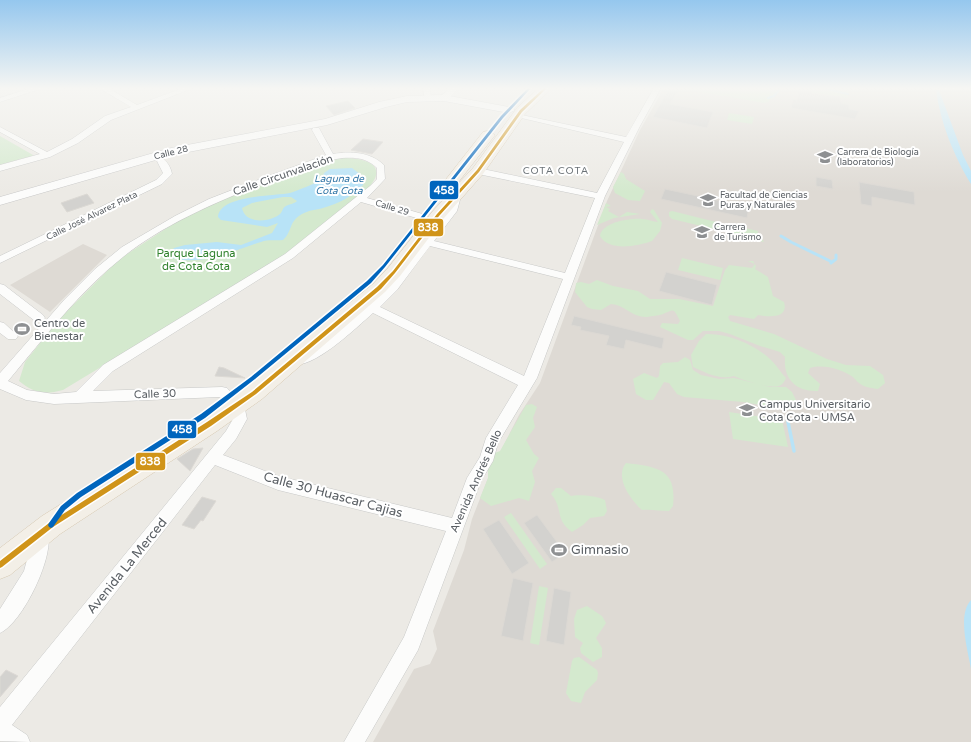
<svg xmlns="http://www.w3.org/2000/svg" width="971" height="742" viewBox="0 0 971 742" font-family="'Varela Round',sans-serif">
<rect width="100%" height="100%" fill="#eceae5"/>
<path fill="#dedad4" d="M664 88H928L950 91 971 88V742H373L414 669 430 664 437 649 433 631 464 550 472 519 492 468 519 415 540 383 607 201 640 130Z
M83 244 107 255 50 312 10 285Z"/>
<path fill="#d4e9ce" d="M678 88H783L768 102 764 103Z
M784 88H850L847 98Z
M729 113 754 117 752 124 727 120Z
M0 136 33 155 32 156 0 165Z
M344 158C361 158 389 163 370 186L281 258 63 390C44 395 34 393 19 381L25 362 60 318 118 260 176 222 224 199 331 160Z
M621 172 624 174 626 179 645 191 640 201 628 200 615 193 613 187Z
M606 203 611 206 606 207 610 209 608 211 619 217 627 212 640 214 614 218 597 225Z
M652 209 654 210 662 223 660 231 652 241C638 246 609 252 600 236 602 222 630 218 642 219 648 219 653 222 658 222L650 212Z
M672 211 720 223 718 230 672 219 669 216V212Z
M728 224 758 231 757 239 761 240V237L764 242 732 235 733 232 726 231Z
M682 258 723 268 720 280 678 270Z
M748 261H753L756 266 755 269 768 277 773 296 784 302C789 319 769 317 758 315L754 319 730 315 728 317 730 321 774 334 827 359 846 365 870 366 883 375 885 383 878 389C873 388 867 388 862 385 858 383 856 380 853 377 841 369 824 364 810 368L808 373 820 384 818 391C796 392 783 379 785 357L780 352 760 346 730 334 719 331H703L693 340H688L660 327 662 323 678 324 680 321C673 308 675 309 663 314 661 315 647 317 645 317 630 316 625 305 611 304L601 310 592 309 587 307 575 292 576 283 581 282 589 284 597 280 613 286 638 291 650 299H679L713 306 725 270 729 265 752 268 755 264Z
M706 334C728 333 756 345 772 361 777 366 781 373 786 378 784 382 783 384 779 386 771 389 742 380 734 376 720 380 706 373 693 367L691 355 699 341Z
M685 357 690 360 693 370 701 375 719 379 734 378 770 387H786L792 392 798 404 791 410 743 402 684 397 677 394 669 383 664 382 653 400H646L636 394 633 379 644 373 657 378 659 376 660 366 663 363 678 362Z
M532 404 537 407 533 418 535 427 526 440 534 454 539 458 532 471 535 482 529 501 519 498 491 506 480 498 488 478V469L492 454 500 451 526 405Z
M729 412 782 420 788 447 733 439Z
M626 463C658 467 677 469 673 506L669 511C659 511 652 509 642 510 631 500 614 477 626 463Z
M556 488H561L571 496C578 494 598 496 605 500L607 511 604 516 590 518 583 525 572 532C554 519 564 509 551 494Z
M511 513 547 564 540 569 504 517Z
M539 586 548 588 539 645 530 643Z
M587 606 602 616 606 623 596 638 602 648V657L593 662 581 653 580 648 583 643 575 637 574 619 577 610Z
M579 657 597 670 598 673 597 680 585 692 581 703 571 701 566 693 572 661 574 658Z"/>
<path fill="#b8e3f7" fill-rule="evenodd" d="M936 89 939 90 963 155 971 171V184C954 156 940 122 936 89Z
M352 168 364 177 363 185C351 197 340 203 323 208 316 210 309 210 302 214 288 222 293 231 283 240 276 241 268 239 261 242 232 251 200 267 169 257L168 254 174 248 185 245 217 242 241 245 272 233 278 223 267 227 221 220 218 217C219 195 274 196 290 193 297 191 315 183 322 180L324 173 330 169ZM283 197H291L297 201C294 204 290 204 286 206 282 208 283 211 280 214 269 223 245 224 242 208L252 203Z
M971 600V669C968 651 957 615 971 600Z"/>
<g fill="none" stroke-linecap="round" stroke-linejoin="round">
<path stroke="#b8e3f7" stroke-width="2" d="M823 88 848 94
M768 98 774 96 781 88"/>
<path stroke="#b8e3f7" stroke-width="3" d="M781 236 791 242
M793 243 830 261
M831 263 836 259V255"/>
<path stroke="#b8e3f7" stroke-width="3.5" d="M787 417 794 451"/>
</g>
<path fill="#d3d2cf" stroke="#dcd9d4" d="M799 88H811V93L840 97 841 103 849 105V109L859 111 855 119 791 108 793 99 797 100Z
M668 90 677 92 670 104 713 112 707 128 653 117Z
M348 101 355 108 334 115 326 106Z
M363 139 383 142 372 154 351 150Z
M816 177 832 180 833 189 816 186Z
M859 182 914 192 915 205 872 197V206L861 204Z
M665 189 749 207 747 218 661 199Z
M87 194 94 203 67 212 61 203Z
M666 272 717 285 712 305 659 291Z
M574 316 664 338 662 349 626 340 624 349 606 345 609 336 580 330 581 327 571 325Z
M219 367 224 368 245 378 215 376Z
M203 448 190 471 177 459 193 449Z
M202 497 216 501 203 521 201 520 194 529 182 525Z
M537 515 565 553 552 562 524 523Z
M499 520 529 563 512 574 483 529Z
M513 578 533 583 523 641 501 636Z
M554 588 571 592 564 645 546 641Z
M6 670 18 676 0 697V677Z"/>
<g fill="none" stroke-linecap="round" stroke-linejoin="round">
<defs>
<path id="minor" d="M31 88H43L0 102V98Z
M99 88H108L137 105 183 88H193L111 120 78 143 50 157 0 171V165L40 154 0 132V127L47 152 72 139 105 116 131 107Z
M423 88H430L431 100H425Z
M451 88H459L447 100H441V96Z
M654 88H661L640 126 605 196 537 378 498 443 493 461 481 481 418 650 365 742H344L404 637 446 531 278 490 215 465 12 725 27 735 30 742 0 741V707L226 431 233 419 231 404 233 400 238 399 243 400 247 419 236 439 223 455 278 476 452 518 467 478 480 457 486 438 518 385 373 313C357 327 312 371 291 364L290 361 291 358 313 349 368 305 389 284 447 211 453 194H459L461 196 457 211 434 241 565 273 595 198 478 174 474 171 478 168 597 193 624 142 513 116 517 114 626 137ZM430 246 563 279 524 376 380 307 397 290Z
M939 88H960C955 91 944 91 939 88Z
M313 128H319L333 154C352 151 370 152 384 165L385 179 367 198 426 215 428 217 426 219H420L361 202 293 258 113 371 93 391 222 387 227 388 235 397 233 401 228 402 219 397 54 404 26 400 0 389V373L65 299 95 269 122 247 175 216 209 199 263 178 326 155 312 130ZM342 158C355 157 367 158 377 168V179L370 186 285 254 103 365 76 392 54 394 27 390 8 381C44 338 79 292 123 257 161 226 216 202 262 184 288 174 314 162 342 158Z
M161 158C167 160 171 168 172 174L162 184 0 263V256L156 180 163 173 157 161Z
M0 284 4 285 43 315 45 318 43 321H35L0 294Z
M0 322 4 323 18 336 16 339H8L0 333Z
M41 528 47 530C57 553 22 624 0 633V609L24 571 35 530Z"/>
<path id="secondary" d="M444 95 509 107 515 110 509 113 444 101 407 102 386 107 327 125 173 155 0 205V197L171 148 325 119 379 102 407 96Z"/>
<path id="primary" d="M539 88H552L525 114 483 174 444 218 400 276 385 292 262 399 217 431 60 534 10 575 0 579V548L42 516 201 417 246 387 373 284 388 268 432 212 473 168 517 108Z
M488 131 495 135 453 189H443L441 186 443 183 483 132Z"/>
</defs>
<use href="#minor" stroke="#c8c9c8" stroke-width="1"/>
<use href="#secondary" stroke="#c8c8c8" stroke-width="1"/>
<use href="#primary" stroke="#d6c8b1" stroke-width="1"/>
<use href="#minor" fill="#fcfcfb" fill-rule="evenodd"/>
<use href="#secondary" fill="#fcfcfb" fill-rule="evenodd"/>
<use href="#primary" fill="#f3efe7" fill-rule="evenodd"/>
<defs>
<path id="bus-1" d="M544 88H547L522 112 479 172 439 216 395 273 381 289 256 394 211 426 53 527 2 567 0 568V561L49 523 207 422 252 392 377 287 393 271 437 214 477 170 520 110Z"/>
<path id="bus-2" d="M528 88H531L503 118 385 267 371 283 255 379 205 418 81 497 65 510 53 527 51 528 49 527 48 525 49 523 61 506 77 493 201 414 251 377 367 281 383 265 501 116Z"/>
</defs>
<use href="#bus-1" stroke="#fff" stroke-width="3"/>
<use href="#bus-2" stroke="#fff" stroke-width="3"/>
<use href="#bus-1" fill="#d09419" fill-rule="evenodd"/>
<use href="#bus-2" fill="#0065bd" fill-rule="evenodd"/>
</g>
<linearGradient id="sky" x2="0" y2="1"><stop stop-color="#95c7ee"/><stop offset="0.46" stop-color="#f6f6f3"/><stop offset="1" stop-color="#f6f6f3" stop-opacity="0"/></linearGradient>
<rect width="971" height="192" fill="url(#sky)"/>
<defs>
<symbol id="university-bare" viewBox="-9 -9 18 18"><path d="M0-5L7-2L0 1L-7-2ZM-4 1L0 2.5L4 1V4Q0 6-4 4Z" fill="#8e9092" stroke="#fff" stroke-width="2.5" paint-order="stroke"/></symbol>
<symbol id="stadium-bare" viewBox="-9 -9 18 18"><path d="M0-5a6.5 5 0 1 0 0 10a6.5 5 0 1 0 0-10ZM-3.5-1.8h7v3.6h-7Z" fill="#8e9092" stroke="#fff" stroke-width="2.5" paint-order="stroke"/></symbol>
</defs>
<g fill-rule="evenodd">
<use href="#university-bare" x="814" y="146" width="22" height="22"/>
<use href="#university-bare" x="697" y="189" width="22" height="22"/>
<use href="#university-bare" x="691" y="221" width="22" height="22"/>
<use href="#stadium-bare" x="11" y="318" width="22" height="22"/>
<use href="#university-bare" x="736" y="399" width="22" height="22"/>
<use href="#stadium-bare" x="548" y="539" width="22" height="22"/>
</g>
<g text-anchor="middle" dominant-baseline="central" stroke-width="4" stroke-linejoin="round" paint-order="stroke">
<g font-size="9" fill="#5b6065" stroke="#fff" text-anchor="start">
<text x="837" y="152">Carrera de Biología<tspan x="837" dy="10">(laboratorios)</tspan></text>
<text x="720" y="195">Facultad de Ciencias<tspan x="720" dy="10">Puras y Naturales</tspan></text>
<text x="714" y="227">Carrera<tspan x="714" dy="10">de Turismo</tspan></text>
</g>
<g font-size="9" fill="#5b6065" stroke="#fff">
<text transform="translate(171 153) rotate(-14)">Calle 28</text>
<text transform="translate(392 208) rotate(17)">Calle 29</text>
<text transform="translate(92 216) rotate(-26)">Calle José Alvarez Plata</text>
</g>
<g font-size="10" letter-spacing="1" fill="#6b7277" stroke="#fff">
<text x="556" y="171">COTA COTA</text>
</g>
<g font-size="10" font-style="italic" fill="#3377a7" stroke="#fff">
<text x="339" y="179">Laguna de<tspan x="339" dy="12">Cota Cota</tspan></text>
</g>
<g font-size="11" fill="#5b6065" stroke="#fff">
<text transform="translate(283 175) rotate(-19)">Calle Circunvalación</text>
<text transform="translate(155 394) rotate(-2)">Calle 30</text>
<text transform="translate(476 481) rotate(-66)">Avenida Andrés Bello</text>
</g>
<g font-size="11" fill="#31822d" stroke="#fff">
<text x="196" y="253">Parque Laguna<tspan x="196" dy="13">de Cota Cota</tspan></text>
</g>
<g font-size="11" fill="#5b6065" stroke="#fff" text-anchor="start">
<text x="34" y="323">Centro de<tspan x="34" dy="13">Bienestar</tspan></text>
<text x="759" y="404">Campus Universitario<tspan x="759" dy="13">Cota Cota - UMSA</tspan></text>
</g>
<g font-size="13" fill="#5b6065" stroke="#fff">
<text transform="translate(333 495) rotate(15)">Calle 30 Huascar Cajias</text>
<text transform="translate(127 566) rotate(-51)">Avenida La Merced</text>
</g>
<g font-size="13" fill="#5b6065" stroke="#fff" text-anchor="start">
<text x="571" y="550">Gimnasio</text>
</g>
</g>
<g stroke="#fff" stroke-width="1.5">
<rect x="429" y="180" width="30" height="20" rx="4" fill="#0065bd"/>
<rect x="413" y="218" width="31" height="19" rx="4" fill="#d09419"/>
<rect x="167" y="420" width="30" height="19" rx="4" fill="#0065bd"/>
<rect x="135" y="452" width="31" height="19" rx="4" fill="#d09419"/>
</g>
<g font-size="11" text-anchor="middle" font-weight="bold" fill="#fff">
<text x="444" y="194">458</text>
<text x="428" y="231">838</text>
<text x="182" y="433">458</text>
<text x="150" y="465">838</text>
</g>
</svg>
